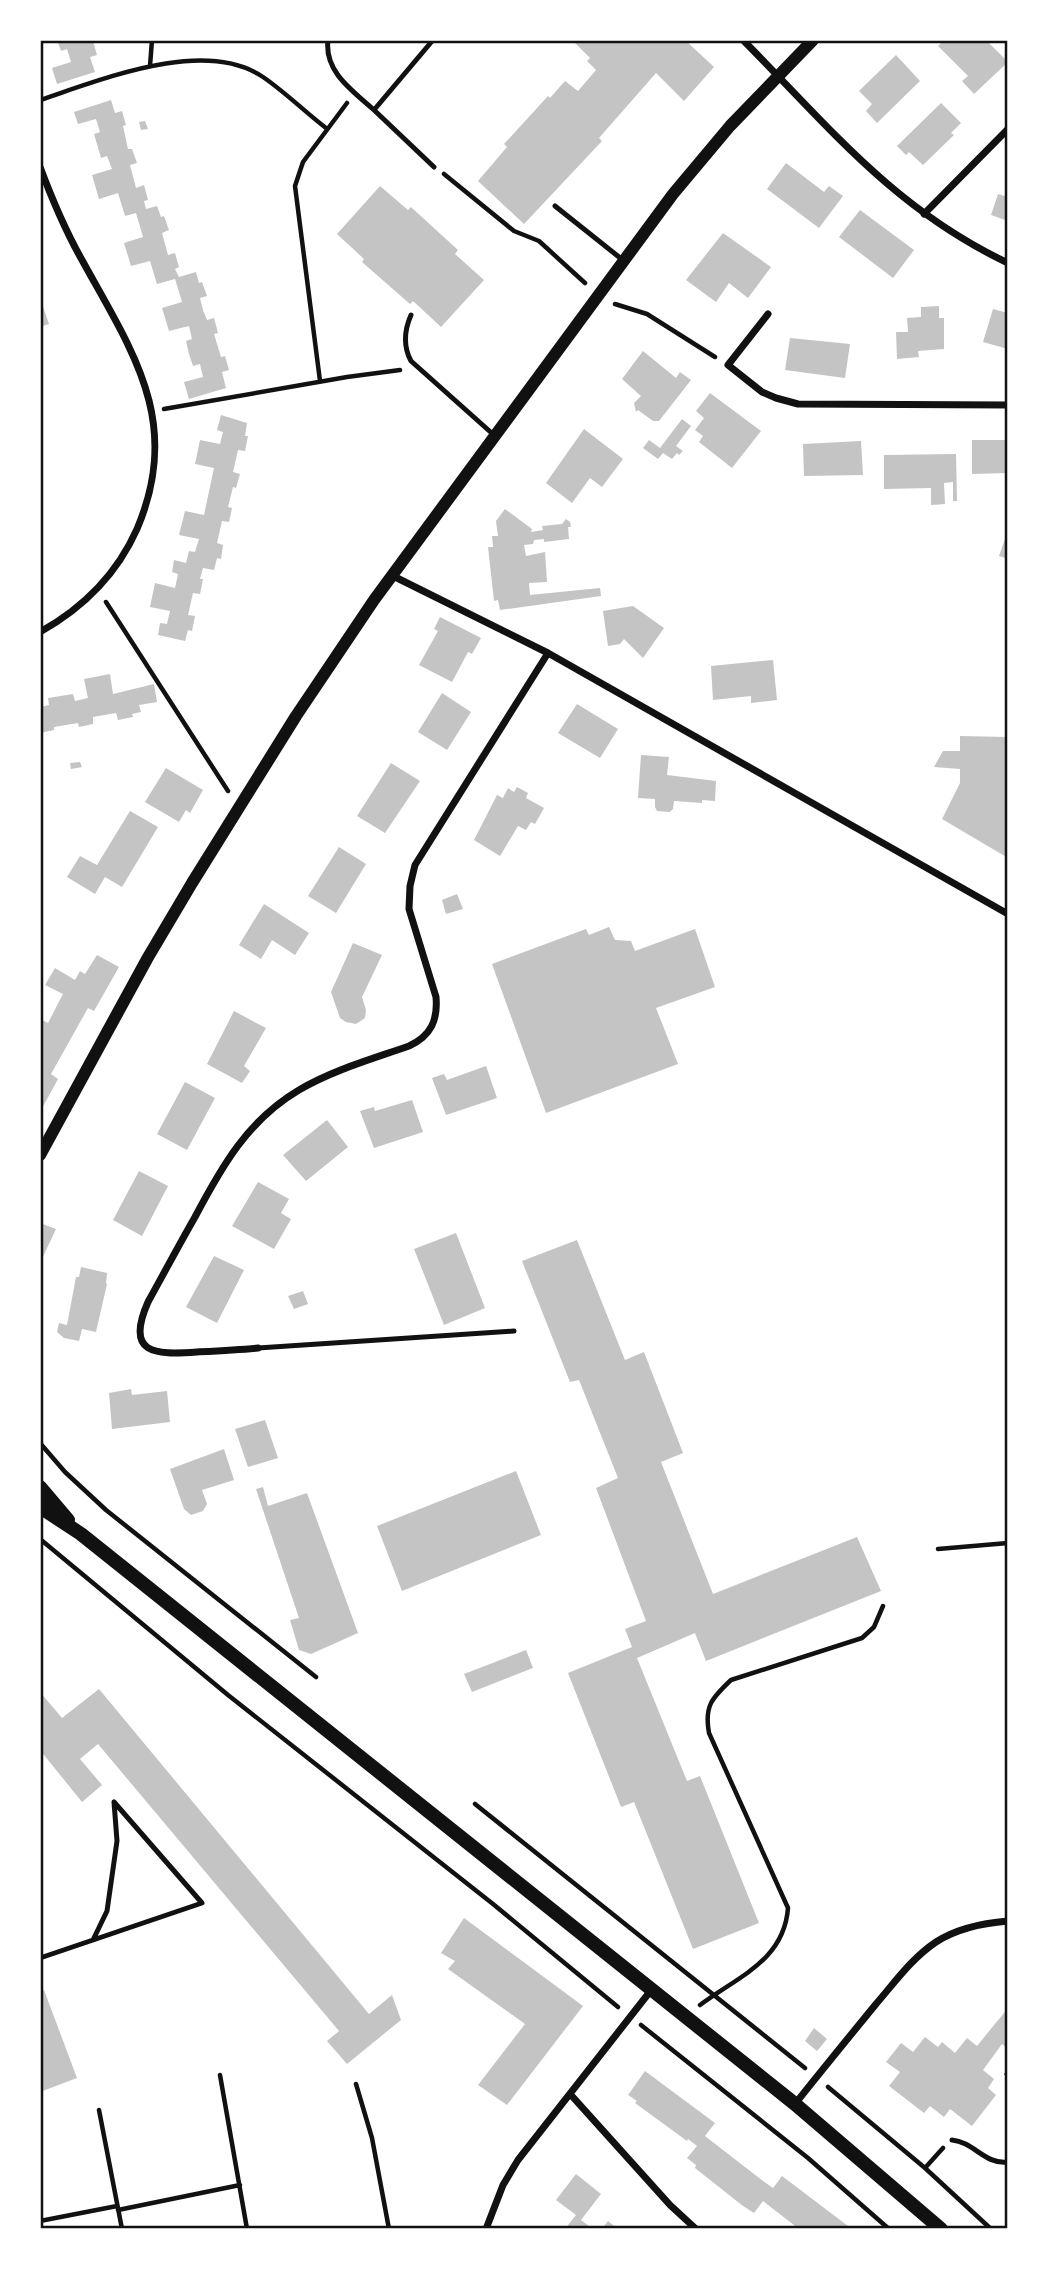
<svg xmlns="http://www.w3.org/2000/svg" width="1048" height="2269" viewBox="0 0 1048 2269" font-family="Helvetica,sans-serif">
<rect width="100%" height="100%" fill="#fff"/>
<path fill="#c4c4c4" d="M57 40 93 41 97 55 90 57 95 72 57 84 52 68 71 62 67 49 61 51Z
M572 40H685L714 67 684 101 656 73 599 138 602 141 524 224 478 181 507 147 504 144 548 96 550 98 565 81 578 91 596 70 587 61 590 58Z
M944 40H986L1008 62 974 94 962 81 968 76 938 46Z
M896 55 920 81 877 123 866 111 872 104 859 91Z
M111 100 115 113 122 111 126 125 123 126 128 149H132L137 163 130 165 136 188 144 185 148 200 144 201 146 209 157 206 161 217 164 216 169 230 162 233 168 255 175 253 179 267 175 269 179 277 196 272 199 283 202 282 207 296 200 298 203 310 207 320 214 318 218 333 214 334 221 357 225 356 229 370 222 372 226 388 189 399 184 382 203 377 200 364 193 366 189 354 186 341 192 339 189 326 169 331 162 308 182 302 175 279 157 284 150 261 131 266 124 243 143 237 136 213 125 216 118 193 99 199 92 175 112 169 107 156 101 158 97 144 94 134 100 132 96 119 78 124 74 112Z
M941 103 961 123 951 133 954 135 923 165 909 152 906 155 897 146Z
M145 121 148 129 141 130 139 122Z
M786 163 824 192 829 186 843 196 819 228 767 189Z
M380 186 408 210 411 207 458 250 455 254 484 280 441 327 413 301 410 304 362 262 364 259 337 234Z
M998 194 1008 197V221L991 215Z
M860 210 914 250 893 278 839 237Z
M723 233 771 267 748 298 729 283 716 302 686 280Z
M40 298 49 324 40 327Z
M939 306V318H944V349L918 351 919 357 897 359 896 332H908L907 318 921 317V307Z
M993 309 1008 313V349L983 342Z
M790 338 850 344 845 378 785 370Z
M643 351 676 378 680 372 691 380 659 421H653L638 410 636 412 634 403 641 396 622 379Z
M710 393 761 431 732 468 699 442 703 436 695 430 704 418 696 411Z
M221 415 247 423 245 436H248L245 451 238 450 233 472 240 474 236 488 233 487 228 507 232 508 229 522 222 521 217 543 223 545 221 559 217 558 214 570 203 568 200 579H203L200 594 193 593 188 615 195 616 192 631 188 630 185 641 158 635 160 623 167 624 170 611 150 607 155 583 175 588 178 574 172 572 174 560 186 563 189 551 195 552 199 539 179 535 185 511 204 515 214 468 195 464 200 440 220 444 223 432 217 430Z
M682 419 691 426 676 446 683 451 679 455 677 453 672 459 663 453 658 459 643 448 649 440 660 448Z
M584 429 623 459 602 487 590 478 572 503 546 483Z
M972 440H1008V473L972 474Z
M861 441 863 475 804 476 803 444Z
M956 454 957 501H953V482L944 483 945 504 931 505V488L884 489V455Z
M505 509 532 529 531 532 543 530 542 526 562 524 566 519 570 522 571 527H568L569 539 544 542V539L534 540 533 544 524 545 526 556 545 552 547 582 529 583 530 595 600 588 601 596 500 610 498 600 494 601 488 547H493L492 536H498L496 521Z
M1007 533H1008V559L999 556Z
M633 606 664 628 643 658 624 639 620 644 608 646 603 611Z
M440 617 481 638 472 654 468 652 452 682 419 665 438 631 434 629Z
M773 660 777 700 751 703V696L713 700 711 666Z
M110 674 113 694 154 684 157 702 139 705 141 712 132 714 133 717 118 720 116 713 93 717V724L79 727 78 723 54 727V730L40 733V707L49 705 48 698 73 694 75 701 88 698 84 679Z
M442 693 471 712 447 750 418 732Z
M577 704 618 729 600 758 558 733Z
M960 736 1008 737V858L942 819 960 783V769L934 767 943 751H960Z
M641 755 669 757 667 775 716 781 715 801 702 800V803L674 801 673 809 670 812 657 811 655 807V799L638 798Z
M80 762 82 767 71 769 70 763Z
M391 763 420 781 385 833 357 816Z
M166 768 203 790 190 813 186 810 179 822 145 802Z
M517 787 528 793 526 798 544 808 535 824 531 822 526 830 518 826 500 856 474 840 497 795 503 798 508 788 514 792Z
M130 811 158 827 122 887 105 877 95 894 67 877 80 856 97 865Z
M339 847 366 864 336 913 308 896Z
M457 894 463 909 446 914 442 900Z
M264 904 309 933 295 955 272 940 261 959 239 945Z
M609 927 615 940 631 941 635 951 695 929 715 987 656 1008 678 1064 546 1113 492 964 586 929 589 935Z
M353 943 382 955 362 997 366 1010 365 1018 356 1024 346 1022 340 1018 331 992Z
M97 955 119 967 94 1011 88 1008 51 1074 58 1079 40 1112V1023L42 1020 48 1023 63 994 45 985 55 968 75 980 80 971 85 974Z
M234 1011 266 1028 244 1066 250 1071 242 1083 207 1064Z
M486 1066 497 1098 446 1115 432 1078 444 1074 447 1080Z
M185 1082 215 1098 187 1150 157 1134Z
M412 1100 423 1132 374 1148 360 1111 374 1107 375 1111Z
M327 1120 348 1147 306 1181 283 1155Z
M139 1171 168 1186 142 1236 113 1220Z
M258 1182 289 1199 281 1213 291 1219 274 1249 232 1226Z
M40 1223 56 1229 40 1263Z
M456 1233 485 1308 444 1325 414 1249Z
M577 1240 625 1360 644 1352 683 1453 661 1462 713 1594 857 1537 881 1591 706 1661 695 1633 637 1658 687 1781 700 1776 759 1923 693 1949 634 1802 621 1807 568 1673 632 1647 625 1629 646 1621 596 1488 618 1478 579 1380 570 1382 522 1261Z
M214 1256 244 1270 217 1323 186 1307Z
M81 1267 107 1273 106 1283 107 1284 96 1332 82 1329 79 1341 64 1338 57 1332 59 1323 67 1325 76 1277H79Z
M303 1291 308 1304 294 1309 288 1296Z
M131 1389 132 1395 167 1391 170 1422 112 1429 109 1393Z
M265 1420 278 1458 248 1467 235 1429Z
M224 1449 234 1480 202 1490 207 1504 203 1511 191 1515 184 1509 170 1469Z
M516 1471 541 1535 402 1591 377 1526Z
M263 1487 268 1506 307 1493 358 1633 311 1654 299 1650 290 1620 299 1618 256 1489Z
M526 1650 533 1668 472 1692 464 1674Z
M99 1689 369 2014 392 1995 401 2020 347 2064 327 2041 339 2031 98 1744 80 1759 102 1785 82 1802 40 1750V1692L62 1718Z
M464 1918 583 2006 507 2105 478 2085 525 2024 448 1969 455 1961 441 1953Z
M44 1990 77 2078 40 2092V1992Z
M1008 2008V2049L1002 2044 983 2070 994 2079 988 2088 996 2095 972 2126 950 2109 944 2117 930 2106 924 2113 889 2086 900 2072 886 2062 901 2043 913 2052 925 2037 938 2047 942 2042 955 2053 967 2038 977 2046Z
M814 2028 827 2039 817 2051 805 2041Z
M645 2071 715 2123 705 2136 763 2181 773 2188 782 2176 852 2229H799L763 2201 754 2213 743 2206 695 2168 696 2165 687 2158 697 2146 688 2139 687 2141 635 2103 637 2101 628 2095Z
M576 2174 601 2194 581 2220 593 2229H565L576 2215 556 2200Z
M608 2221 618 2229H602Z"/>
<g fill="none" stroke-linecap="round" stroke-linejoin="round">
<path stroke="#111" stroke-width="4.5" d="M150 66 152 40
M40 100C101 80 204 37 263 77 285 92 305 112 326 128
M444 174 514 231 539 241 585 283
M615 304 647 314 715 357
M320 381 295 186 303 162 347 103
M164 409 347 377 400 370
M106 602 228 791
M40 1443 65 1472 106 1510 316 1677
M40 1539 228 1695 493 1904 618 2007
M938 1549 1008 1543
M475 1804 805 2068
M700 2005C737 1977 784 1961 788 1908L709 1733C704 1706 712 1698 731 1680L862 1638 874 1627 883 1606
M641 2025 808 2158 889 2229
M220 2075 247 2229
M356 2084 372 2138 389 2229
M828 2087 925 2168 991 2229
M99 2110 122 2229
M925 2168 943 2148
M118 2210 240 2185
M40 2221 117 2206"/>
<path stroke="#111" stroke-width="5" d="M328 40C324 72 353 91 374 110
M433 40 374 110 434 167
M555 206 624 261
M411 315C404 331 403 346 411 361L495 436
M258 1348 514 1331
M40 1958 202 1903 114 1802 117 1841 107 1911 93 1940
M1007 2074 1008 2075
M952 2140C974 2142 985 2165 1008 2162"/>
<path stroke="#111" stroke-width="7" d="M743 40C829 127 894 209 1008 263
M40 167C52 199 65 230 82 260 132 351 183 421 137 529 117 574 83 608 40 632
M924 214 1008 129
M768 314 728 365 762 392 776 398 798 404 1008 405
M391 575 548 653 1008 914
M258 1348C238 1350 217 1351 197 1352 154 1355 125 1354 148 1302 164 1273 179 1245 195 1217 222 1166 248 1120 299 1090 333 1070 372 1059 409 1046 431 1036 438 1020 436 997L409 909 410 886 415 865 548 653
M571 2095 670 2205 696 2229
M795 2104C822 2070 849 2037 876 2004 895 1982 912 1958 936 1942 956 1929 984 1923 1008 1921
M486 2229 503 2185 518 2160 652 1989"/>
<path stroke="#111" stroke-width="12" d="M40 1155 147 959 192 883 296 716 374 600 673 194 730 126 813 40"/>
<path stroke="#111" stroke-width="14" d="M40 1487 68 1520
M40 1507 81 1534 795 2104 941 2229"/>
</g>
<rect width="1048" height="2269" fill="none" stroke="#ffffff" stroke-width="84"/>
<rect x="42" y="42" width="964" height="2185" fill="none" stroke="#111" stroke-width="2.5"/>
</svg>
